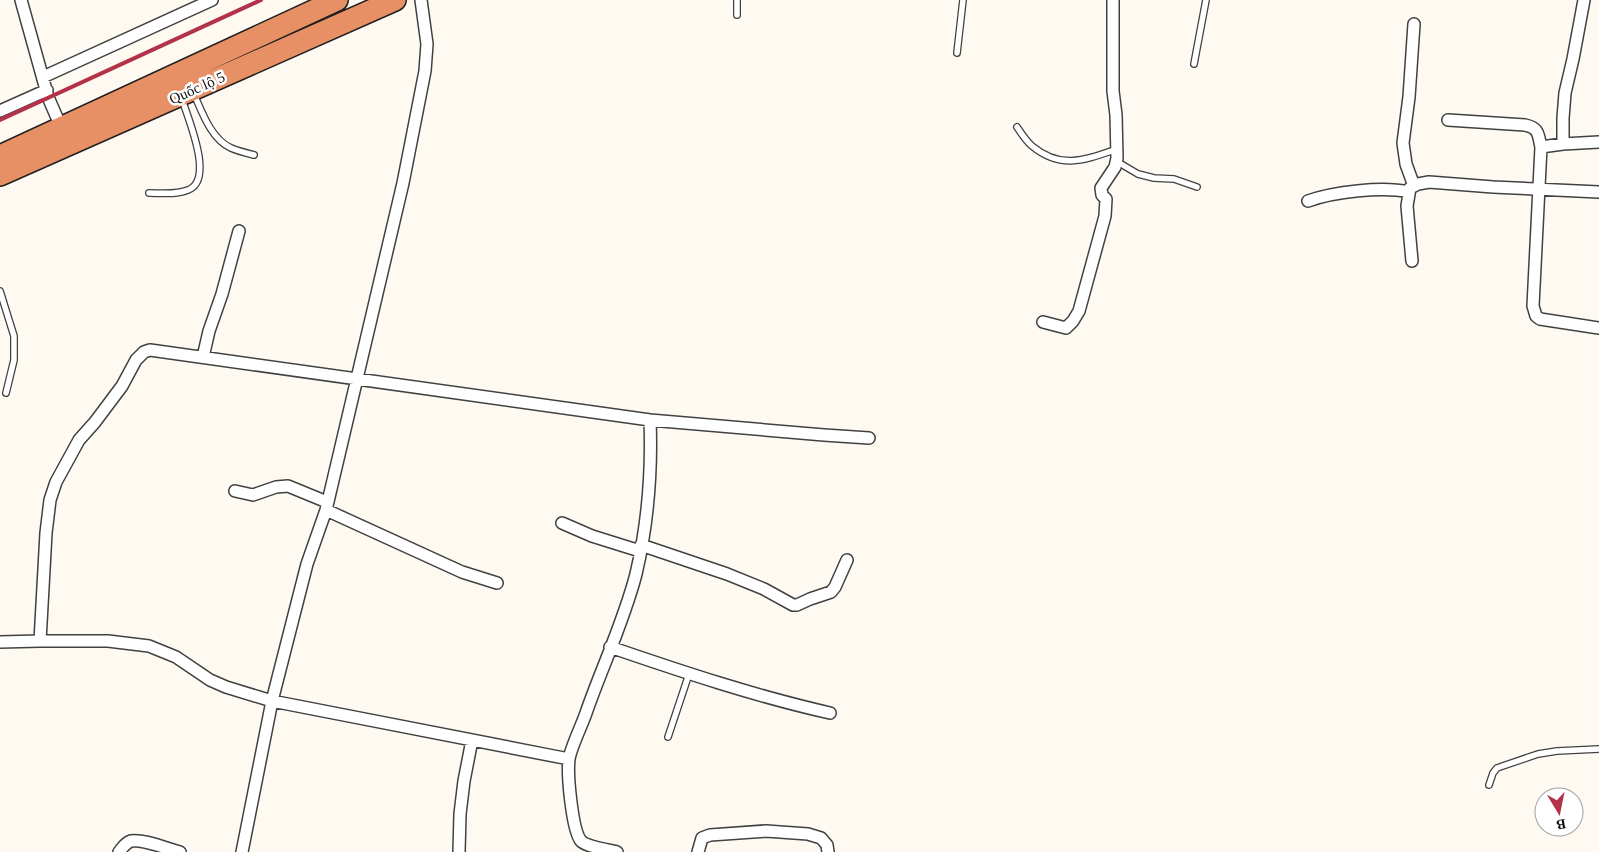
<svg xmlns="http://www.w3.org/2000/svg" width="1599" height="852" viewBox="0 0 1599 852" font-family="Georgia,serif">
<rect width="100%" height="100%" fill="#fefaf1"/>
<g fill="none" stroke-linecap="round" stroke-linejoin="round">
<defs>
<path id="lane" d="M737 0V15
M957 53 963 0
M1194 64 1206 0
M194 94C202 112 211 139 231 148 238 151 246 153 254 155
M1017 127C1021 133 1026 141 1032 146 1061 170 1085 160 1117 149
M1116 161 1138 174 1154 178 1174 179 1197 187
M149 193C161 193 176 195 188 190 215 180 188 119 182 99
M0 291 14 336V360L6 393
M668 737 689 674
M1489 785 1493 773 1497 768 1538 754 1557 751 1599 749"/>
<path id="street" d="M21 0 48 97 61 127
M43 77 212 0
M0 111 47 90
M1448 120 1525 125C1539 128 1538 134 1541 147L1533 306 1536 316 1540 319 1599 328
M1563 144V118L1565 93 1573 59 1584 0
M1541 147 1563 144 1599 142
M1414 186 1406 164 1403 143 1409 97 1414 24
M1308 201C1333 192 1382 186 1409 192
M1412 261 1407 206 1410 188 1418 184 1429 182 1493 187 1599 192
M1043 322 1066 328 1073 321 1079 311 1105 216 1106 199 1102 195 1101 188 1115 167 1117 158 1116 115 1113 91V0
M203 357 209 331 222 294 239 231
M235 491 253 495 276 487 288 486 327 502
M326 510 462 572 497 583
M562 523 592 536 640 551
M641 545 727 574 764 589 793 605H797L810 599 831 592 835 587 847 560
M40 641 46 533 50 500 56 482 79 440 95 422 122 386 136 360 144 352 150 350 650 420 824 435 869 438
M0 642 40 641H108L149 646 176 657 210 680 226 687 272 701 569 759
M610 647C683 672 755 696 830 713
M119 852C123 847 125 843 131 841 144 839 168 849 180 852
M242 852 272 701 307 564 326 510 403 183 425 71 427 44 421 0
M459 852 460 814 464 781 472 740
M617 852C609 850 587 847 581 841 572 830 567 774 569 759 571 747 582 725 586 713 602 667 624 621 636 574 648 523 652 472 650 420
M698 852 702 838 710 835 766 831 808 834 821 838 827 845 828 852"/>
<path id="highway" d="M0 156 337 0
M0 175 395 0"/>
</defs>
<use href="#lane" stroke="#414141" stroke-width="8"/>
<use href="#street" stroke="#414141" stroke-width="14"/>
<use href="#highway" stroke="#1f1f1f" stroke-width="24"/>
<use href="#lane" stroke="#fff" stroke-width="5.5"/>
<use href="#street" stroke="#fff" stroke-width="11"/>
<use href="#highway" stroke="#e89065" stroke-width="21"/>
<path stroke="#b33249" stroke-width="4" d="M0 120 261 0"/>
</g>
<g text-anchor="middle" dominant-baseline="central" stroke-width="5" stroke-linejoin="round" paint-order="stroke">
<g font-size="15" fill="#0e0e0e" stroke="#fff">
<text transform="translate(197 88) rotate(-24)">Quốc lộ 5</text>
</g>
</g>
<g transform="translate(1559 812) rotate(170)"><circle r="24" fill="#ffffff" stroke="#9f9f9f"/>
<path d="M0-4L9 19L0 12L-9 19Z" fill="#b33249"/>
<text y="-8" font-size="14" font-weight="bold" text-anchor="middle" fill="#0e0e0e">B</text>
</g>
</svg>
